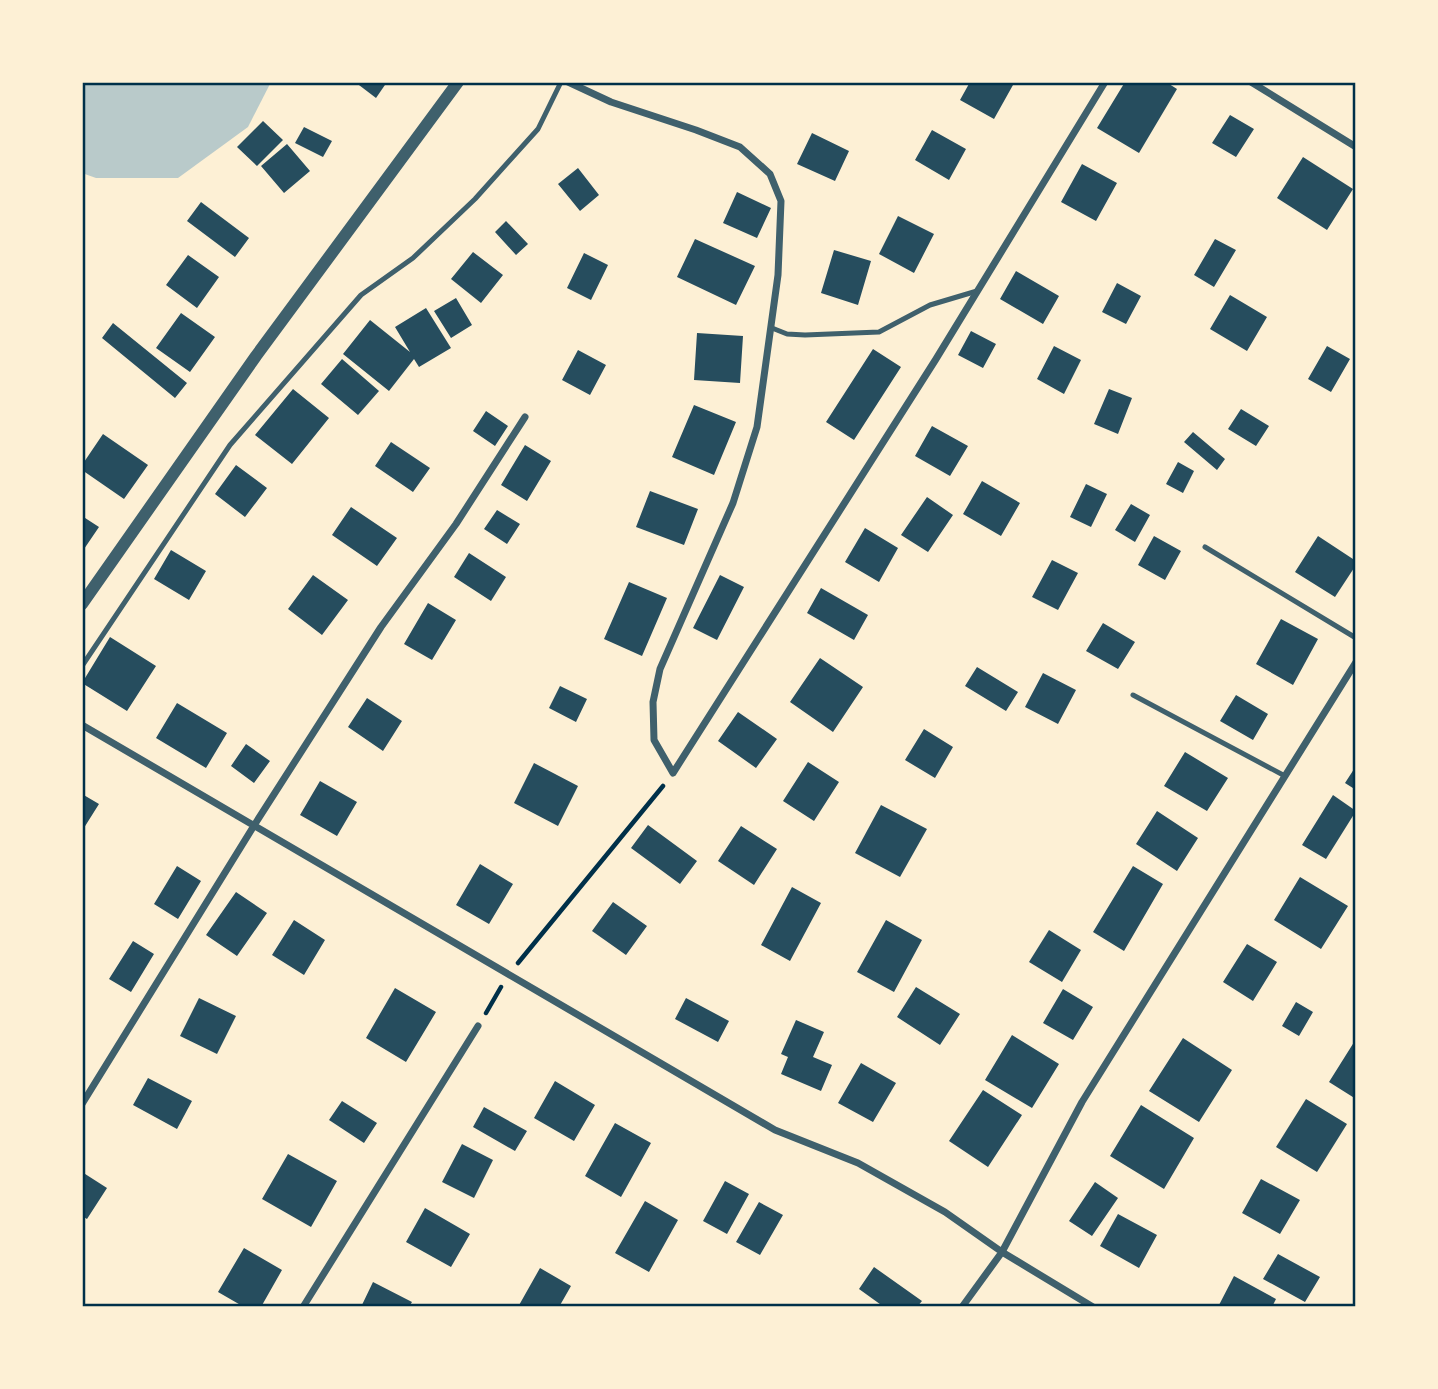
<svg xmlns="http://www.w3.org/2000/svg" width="1438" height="1389" viewBox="0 0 1438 1389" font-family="'Nunito Sans',sans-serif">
<rect width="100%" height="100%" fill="#fdf0d5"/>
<path fill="#b9caca" d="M82 82H271L248 127 178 178H96L82 173Z"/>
<path fill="#264d5e" d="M355 82H387L376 98Z
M970 82H1009L1013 85 994 119 960 100Z
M1125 82H1166L1177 89 1139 153 1097 128Z
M1230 115 1254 129 1236 157 1212 143Z
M263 121 283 140 257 166 237 147Z
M304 127 332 141 323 157 295 143Z
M932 130 966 149 949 180 915 160Z
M812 133 849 151 835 181 797 164Z
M287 144 310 171 284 193 261 166Z
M1303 157 1353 189 1327 230 1277 198Z
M1082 164 1117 183 1096 221 1061 202Z
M578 168 599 195 580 211 558 184Z
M737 192 771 208 757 238 723 223Z
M201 202 249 238 235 257 187 221Z
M898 216 934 234 914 273 879 254Z
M506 221 528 244 516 255 495 232Z
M695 239 755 266 736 305 677 277Z
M1215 239 1236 250 1214 287 1194 275Z
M834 250 871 261 858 305 821 293Z
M473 252 503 275 481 303 451 279Z
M584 253 608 265 591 300 567 288Z
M188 255 219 277 197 308 166 285Z
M1016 271 1059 296 1043 324 1000 299Z
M1117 283 1141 296 1126 324 1102 312Z
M1230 295 1267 317 1247 351 1210 329Z
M456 298 472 325 451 338 434 311Z
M426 308 451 348 419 367 414 359 389 391 343 354 370 320 410 352 395 327Z
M181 313 215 337 190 372 156 348Z
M113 323 187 383 175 398 102 338Z
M971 331 996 344 983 368 958 355Z
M697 333 743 336 740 383 694 380Z
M1054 346 1081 360 1064 394 1037 379Z
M1327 346 1350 359 1331 392 1308 379Z
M873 349 901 367 854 440 826 422Z
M578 350 606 365 590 395 562 380Z
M342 359 379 391 358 415 321 384Z
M293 389 329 418 292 464 255 435Z
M1109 389 1132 398 1118 434 1094 424Z
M694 405 736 422 714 475 672 457Z
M1241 409 1269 426 1256 446 1228 429Z
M486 411 508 426 495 446 473 431Z
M932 426 968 446 950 476 915 456Z
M1193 432 1225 459 1217 470 1184 442Z
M103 434 148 465 124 499 82 470V465Z
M391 442 430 468 413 492 375 466Z
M525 445 551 461 527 501 501 485Z
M1178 462 1194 471 1183 493 1166 484Z
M236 465 267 488 245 517 215 494Z
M982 481 1020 503 1001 536 963 514Z
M1086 484 1107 494 1091 527 1070 517Z
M650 491 698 509 684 545 636 527Z
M927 497 953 515 928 552 901 535Z
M1131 504 1150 515 1135 542 1115 530Z
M351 507 397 538 377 566 332 535Z
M497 510 520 524 507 544 484 529Z
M82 516 99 527 82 552Z
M865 528 898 548 879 582 845 562Z
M1154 536 1181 551 1165 580 1138 565Z
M1318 536 1356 561V565L1335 597 1295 572Z
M171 550 206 571 189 600 154 579Z
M469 553 506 577 491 601 454 577Z
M1052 560 1078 573 1058 610 1032 597Z
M313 575 348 600 322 635 288 609Z
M720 575 744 587 717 640 693 628Z
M629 582 667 598 642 656 604 639Z
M821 588 868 615 854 640 807 613Z
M428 603 456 620 432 660 404 644Z
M1281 619 1318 639 1293 685 1256 664Z
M1103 623 1135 642 1118 669 1086 651Z
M110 637 156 666 127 711 82 683Z
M820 658 863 687 833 732 790 702Z
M977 667 1018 692 1006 711 965 686Z
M1043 673 1076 690 1058 724 1025 707Z
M560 686 587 699 576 722 549 708Z
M1236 695 1268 714 1253 740 1220 721Z
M367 698 402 721 383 751 348 727Z
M177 703 227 733 206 768 156 738Z
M738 712 777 739 756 768 718 741Z
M924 729 953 747 935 778 905 760Z
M246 744 270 761 254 783 231 766Z
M1185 752 1228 778 1207 811 1164 786Z
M808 762 839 782 814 821 783 801Z
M534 763 578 786 558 826 514 803Z
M1356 766V790L1345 783Z
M320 781 357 802 337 836 300 815Z
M82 794 99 804 82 831Z
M1333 795 1356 811 1326 859 1302 845Z
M881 805 927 829 900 877 855 853Z
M1157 811 1198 838 1177 871 1136 844Z
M648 825 697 861 680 884 631 848Z
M741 826 777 849 754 885 718 861Z
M480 864 513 884 489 924 456 905Z
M177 866 201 881 178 919 154 904Z
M1133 866 1163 884 1124 951 1093 932Z
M1300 877 1348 906 1321 949 1274 920Z
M792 887 821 903 790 961 761 945Z
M236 892 267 913 237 956 206 935Z
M613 902 647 926 626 955 592 931Z
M294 920 325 940 304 975 272 955Z
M886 920 922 940 894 992 857 972Z
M1049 930 1081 950 1062 982 1029 962Z
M133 941 154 954 131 992 109 979Z
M1247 944 1277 962 1253 1001 1223 982Z
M916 987 960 1014 940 1045 897 1017Z
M395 988 436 1012 406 1062 366 1038Z
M1063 989 1093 1007 1073 1040 1043 1023Z
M199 998 236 1016 217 1054 180 1036Z
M686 998 729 1021 718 1042 675 1019Z
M1296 1002 1313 1012 1299 1036 1282 1026Z
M796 1020 824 1032 813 1057 832 1065 821 1091 781 1074 788 1057 781 1054Z
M1012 1035 1059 1064 1032 1108 985 1080Z
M1183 1038 1232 1070 1199 1122 1149 1091Z
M1356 1039V1099L1329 1082Z
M861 1063 896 1083 873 1122 838 1103Z
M148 1078 192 1101 177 1129 133 1105Z
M555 1081 595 1105 574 1141 534 1118Z
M983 1090 1022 1115 988 1167 949 1141Z
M1306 1099 1347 1124 1317 1172 1276 1147Z
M342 1101 377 1123 364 1143 329 1120Z
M1141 1105 1194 1138 1164 1189 1110 1156Z
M484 1107 527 1131 515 1151 473 1127Z
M615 1123 651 1143 621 1197 585 1176Z
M462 1144 493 1160 474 1198 442 1182Z
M288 1154 337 1181 311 1227 262 1199Z
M82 1172 107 1188 87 1219 82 1216Z
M1261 1179 1300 1200 1280 1234 1242 1213Z
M725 1181 749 1194 727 1234 703 1221Z
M1095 1182 1118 1198 1092 1236 1069 1221Z
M645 1201 678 1220 649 1272 615 1253Z
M759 1202 783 1215 760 1255 736 1242Z
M425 1208 470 1234 451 1267 406 1242Z
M1118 1214 1157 1235 1139 1268 1100 1246Z
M244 1248 282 1270 261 1307H244L218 1292Z
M1278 1254 1320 1277 1305 1302 1263 1279Z
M874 1267 922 1301 917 1307H884L859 1289Z
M540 1268 571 1286 559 1307H518Z
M1234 1276 1276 1299 1272 1307H1222L1219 1305Z
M373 1282 412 1302 409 1307H361Z"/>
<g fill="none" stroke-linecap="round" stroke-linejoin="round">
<path stroke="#003049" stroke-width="4.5" d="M518 963 663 786
M486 1013 501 987"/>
<path stroke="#3f606c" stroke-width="5" d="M772 328 787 334 805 335 879 332 930 305 977 291
M1205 547 1356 638
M82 666 230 445 361 295 413 258 475 199 538 129 561 82
M1133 695 1285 776"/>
<path stroke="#3f606c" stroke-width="7" d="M568 82 611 102 696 130 740 147 770 174 781 201 778 275 757 427 733 503 660 669 653 702 654 740 673 773 936 359 1105 82
M1251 82 1356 147
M82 725 775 1130 858 1163 945 1212 1002 1252 1093 1307
M82 1104 255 824 381 627 456 524 525 417
M303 1307 478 1026
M962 1307 1002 1252 1082 1102 1356 662"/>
<path stroke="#3f606c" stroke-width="12" d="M82 604 256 356 458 82"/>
</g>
<rect width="1438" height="1389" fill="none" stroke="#fdf0d5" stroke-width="168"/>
<rect x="84" y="84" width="1270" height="1221" fill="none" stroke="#003049" stroke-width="2.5"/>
</svg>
